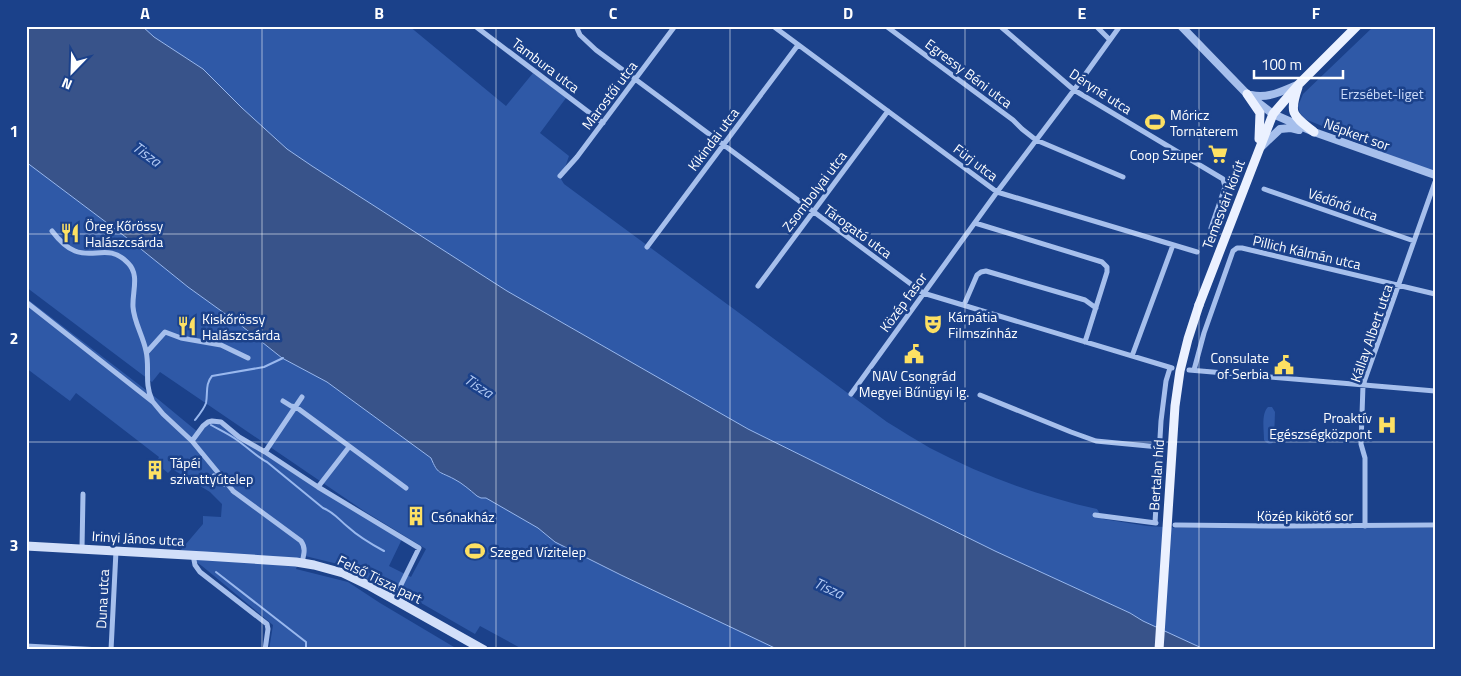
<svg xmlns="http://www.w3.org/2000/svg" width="1461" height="676" viewBox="0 0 1461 676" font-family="'Titillium Web',sans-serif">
<rect width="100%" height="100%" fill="#1b418a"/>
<path fill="#2f59a7" d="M142 26H409L506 106 533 73 566 98 540 133 569 156 561 179 564 184 887 422C902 431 916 440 930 448 983 476 1039 496 1097 509L1103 519 1147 526 1181 528H1435V650H1206L1143 621 1130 613 995 551 748 429 507 291 312 166 287 149 242 108 203 69 154 37Z
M1374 26H1435V172L1394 158 1349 137 1305 119 1300 113 1298 106 1303 94Z
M26 162 131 241 188 287 238 323 282 358 327 382 431 458C438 474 440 472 454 479 462 483 470 490 477 496L481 498H486L538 528 555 542 621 575 779 650H524L480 626 475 634 402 592 387 589 364 577 356 571 338 564 301 555 296 569 348 582 380 603 459 650H269L273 625 202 566 180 551 203 524V516L221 517 222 504 210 492 172 469 168 473 156 463 159 457 76 393 70 401 26 368V298L159 400 199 433 209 424 213 422 219 424 239 439 402 539 389 566 411 577 426 549 364 511 160 372 152 382 26 287Z
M1268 407H1272L1275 412 1274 440C1272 446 1267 444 1264 440 1264 430 1261 414 1268 407Z"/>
<path fill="#38538a" stroke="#99b8ee" d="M26 26H142L154 37 203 69 242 108 287 149 312 166 507 291 748 429 995 551 1130 613 1143 621 1206 650H779L621 575 555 542 538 528 486 498H481L477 496C470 490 462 483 454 479 439 471 438 475 431 458L327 382 282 358 238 323 188 287 131 241 26 162Z"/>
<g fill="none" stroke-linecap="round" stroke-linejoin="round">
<path stroke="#99b8ee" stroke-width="2" d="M195 420C199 415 204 409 206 403 208 393 205 384 212 376L264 367 283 358
M211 425C220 430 229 434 237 440 247 447 256 456 267 462L323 508C334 512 339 520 348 527 359 537 371 544 384 551
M216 572 306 642V650"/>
<path stroke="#a6bfec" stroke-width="5" d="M475 26 603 123
M576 26 580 35 596 50 923 293 1172 368
M773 26 997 192 1197 252
M886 26 1013 120 1022 129 1036 140 1123 177
M1000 26 1074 90 1223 179 1225 187 1211 228
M1096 26 1110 40
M560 176 577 157 675 26
M1264 189 1414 241
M975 223 1102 262 1107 267V272L1085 342
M52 231C58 239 65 247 75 251 94 259 109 243 128 263 140 275 132 292 133 307 134 322 143 336 146 351 150 368 144 383 152 400
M647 247 798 45
M758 286 888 111
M26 302 153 402 163 414 192 441 234 492
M964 305 977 275 981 272 986 271 1085 300 1096 308
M147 352 165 332 181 338 221 345 248 358
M1132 356 1173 245
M1189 370 1435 391
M1194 370 1204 333 1233 251 1237 248H1242L1435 294
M851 394 997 192 1074 90 1120 26
M980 395 1071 432 1096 441 1159 447
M283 401 291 406 296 407 406 488
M192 441 203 426 208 422 212 421 221 422 239 437 265 452 318 487 419 548 394 599
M265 452 302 397
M214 476 224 484
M318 487 349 447
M233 491 301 541C306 548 304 554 302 562
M1095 515 1156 523
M1155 523 1161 421 1166 381 1170 368
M1175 525 1283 526 1435 525
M1365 526V458L1361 444 1363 385 1435 182
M82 549 83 494
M193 555 195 565 200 572 267 624 268 629 265 650
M26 646 101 650
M111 650 116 551"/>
<path stroke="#a6bfec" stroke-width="8" d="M1181 26 1247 94 1273 114 1314 132 1435 175
M1251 95C1268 99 1282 91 1297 85
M1261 147 1280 129 1291 128 1299 130"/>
<path stroke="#d2dff9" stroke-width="9" d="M26 546 205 556 296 562 314 565 343 573 370 586 484 650"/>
<path stroke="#ebf1ff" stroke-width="9" d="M1298 87C1289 114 1292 115 1314 132
M1247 94 1260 113 1259 139
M1199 305 1273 114 1299 84 1357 26"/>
<path stroke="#ebf1ff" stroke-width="9" d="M1159 650 1175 406 1180 371 1188 339 1199 305"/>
</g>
<path fill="none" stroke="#fff" stroke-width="1" stroke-opacity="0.55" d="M262 26V650M496 26V650M730 26V650M965 26V650M1199 26V650M26 234H1435M26 442H1435"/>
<defs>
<symbol id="stadium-bare" viewBox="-9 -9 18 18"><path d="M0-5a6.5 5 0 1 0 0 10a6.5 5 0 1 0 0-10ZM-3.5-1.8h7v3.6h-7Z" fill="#fde063" stroke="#1b418a" stroke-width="2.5" paint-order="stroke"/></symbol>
<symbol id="supermarket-bare" viewBox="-9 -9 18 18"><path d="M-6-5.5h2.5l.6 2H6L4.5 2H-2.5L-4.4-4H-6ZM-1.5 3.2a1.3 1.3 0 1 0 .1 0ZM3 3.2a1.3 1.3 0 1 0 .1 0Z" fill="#fde063" stroke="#1b418a" stroke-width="2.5" paint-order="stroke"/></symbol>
<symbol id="restaurant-bare" viewBox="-9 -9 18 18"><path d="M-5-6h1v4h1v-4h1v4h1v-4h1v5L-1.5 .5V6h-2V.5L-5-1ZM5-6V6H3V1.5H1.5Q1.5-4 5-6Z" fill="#fde063" stroke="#1b418a" stroke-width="2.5" paint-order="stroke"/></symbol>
<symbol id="theatre-bare" viewBox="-9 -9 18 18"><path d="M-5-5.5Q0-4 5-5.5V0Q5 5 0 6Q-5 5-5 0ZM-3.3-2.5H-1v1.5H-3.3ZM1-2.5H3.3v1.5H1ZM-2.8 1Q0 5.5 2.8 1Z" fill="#fde063" stroke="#1b418a" stroke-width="2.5" paint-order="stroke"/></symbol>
<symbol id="civic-bare" viewBox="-9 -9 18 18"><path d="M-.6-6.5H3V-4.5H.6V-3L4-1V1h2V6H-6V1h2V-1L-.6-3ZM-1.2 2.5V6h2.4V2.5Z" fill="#fde063" stroke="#1b418a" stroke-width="2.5" paint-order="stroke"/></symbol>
<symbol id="hospital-bare" viewBox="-9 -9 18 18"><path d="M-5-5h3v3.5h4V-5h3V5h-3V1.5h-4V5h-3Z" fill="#fde063" stroke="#1b418a" stroke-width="2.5" paint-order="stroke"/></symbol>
<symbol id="building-bare" viewBox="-9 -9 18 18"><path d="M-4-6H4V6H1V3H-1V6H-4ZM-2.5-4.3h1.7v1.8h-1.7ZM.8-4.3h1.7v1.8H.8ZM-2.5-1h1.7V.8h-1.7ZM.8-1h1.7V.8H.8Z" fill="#fde063" stroke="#1b418a" stroke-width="2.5" paint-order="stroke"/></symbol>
</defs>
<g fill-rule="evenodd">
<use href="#stadium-bare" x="1141" y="108" width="28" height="28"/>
<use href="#supermarket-bare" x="1204" y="140" width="28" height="28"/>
<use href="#restaurant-bare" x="56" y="219" width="28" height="28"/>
<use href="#theatre-bare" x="919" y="310" width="28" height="28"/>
<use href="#restaurant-bare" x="173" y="312" width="28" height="28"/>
<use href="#civic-bare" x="900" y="340" width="28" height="28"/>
<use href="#civic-bare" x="1270" y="351" width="28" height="28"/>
<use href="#hospital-bare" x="1373" y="411" width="28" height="28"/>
<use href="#building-bare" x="141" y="456" width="28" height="28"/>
<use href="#building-bare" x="402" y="502" width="28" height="28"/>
<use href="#stadium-bare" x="461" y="537" width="28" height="28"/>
</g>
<g text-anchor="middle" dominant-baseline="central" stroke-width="5" stroke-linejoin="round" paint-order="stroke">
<g font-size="14" fill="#fff" stroke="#1b418a">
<text transform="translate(546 65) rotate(37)">Tambura utca</text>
<text transform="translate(969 73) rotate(37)">Egressy Béni utca</text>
<text transform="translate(1101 91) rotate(33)">Déryné utca</text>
<text transform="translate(609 95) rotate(-53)">Marostői utca</text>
<text transform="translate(1357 134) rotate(20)">Népkert sor</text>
<text transform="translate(713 139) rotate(-53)">Kikindai utca</text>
<text transform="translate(976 162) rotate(37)">Fürj utca</text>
<text transform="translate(814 191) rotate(-53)">Zsombolyai utca</text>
<text transform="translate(1223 204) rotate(-69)">Temesvári körút</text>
<text transform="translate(1343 204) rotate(19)">Védőnő utca</text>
<text transform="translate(858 231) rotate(36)">Tárogató utca</text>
<text transform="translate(1307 252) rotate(13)">Pillich Kálmán utca</text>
<text transform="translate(903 302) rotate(-54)">Közép fasor</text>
<text transform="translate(1371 333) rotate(-71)">Kállay Albert utca</text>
<text transform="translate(1156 475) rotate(-86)">Bertalan híd</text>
<text x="1305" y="515">Közép kikötő sor</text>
<text transform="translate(138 538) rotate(3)">Irinyi János utca</text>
<text transform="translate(380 579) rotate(26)">Felső Tisza part</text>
<text transform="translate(102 599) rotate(-87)">Duna utca</text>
</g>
<g font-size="14" fill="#cbdbf9" stroke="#1b418a">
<text x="1382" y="93">Erzsébet-liget</text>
</g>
<g font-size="14" fill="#fff" stroke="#1b418a" text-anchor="start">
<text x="1170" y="114">Móricz<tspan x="1170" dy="16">Tornaterem</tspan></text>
<text x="1203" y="154" text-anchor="end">Coop Szuper</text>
<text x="85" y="225">Öreg Kőrössy<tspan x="85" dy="16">Halászcsárda</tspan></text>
<text x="948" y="316">Kárpátia<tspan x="948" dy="16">Filmszínház</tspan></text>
<text x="202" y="318">Kiskőrössy<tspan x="202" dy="16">Halászcsárda</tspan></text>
<text x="1269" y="357" text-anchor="end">Consulate<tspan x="1269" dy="16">of Serbia</tspan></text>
<text x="914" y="375" text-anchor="middle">NAV Csongrád<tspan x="914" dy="16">Megyei Bűnügyi Ig.</tspan></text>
<text x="1372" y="417" text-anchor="end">Proaktív<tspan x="1372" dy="16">Egészségközpont</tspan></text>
<text x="170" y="462">Tápéi<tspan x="170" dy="16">szivattyútelep</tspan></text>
<text x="431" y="516">Csónakház</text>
<text x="490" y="551">Szeged Vízitelep</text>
</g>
<g font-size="15" font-style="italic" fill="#b1c9f4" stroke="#1b418a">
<text transform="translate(147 154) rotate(36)">Tisza</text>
<text transform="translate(479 386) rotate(33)">Tisza</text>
<text transform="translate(829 588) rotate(24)">Tisza</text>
</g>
</g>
<rect width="1461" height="676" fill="none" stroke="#1b418a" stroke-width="55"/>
<g transform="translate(72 72) rotate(203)" stroke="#1b418a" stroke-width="4" paint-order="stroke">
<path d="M0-4L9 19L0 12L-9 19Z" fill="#ffffff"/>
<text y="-8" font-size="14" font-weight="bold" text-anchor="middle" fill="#ffffff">N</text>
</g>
<path d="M1254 70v8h89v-8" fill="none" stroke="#ffffff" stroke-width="2.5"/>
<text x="1261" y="70" font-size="15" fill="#ffffff" stroke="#1b418a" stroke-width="4" paint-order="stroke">100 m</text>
<rect x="28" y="28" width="1406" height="620" fill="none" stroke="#fff" stroke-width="2"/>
<g font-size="16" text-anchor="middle" font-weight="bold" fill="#fff">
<text x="145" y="19">A</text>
<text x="379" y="19">B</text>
<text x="613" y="19">C</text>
<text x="848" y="19">D</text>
<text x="1082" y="19">E</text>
<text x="1316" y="19">F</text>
<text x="14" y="137">1</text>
<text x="14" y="344">2</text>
<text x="14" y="551">3</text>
</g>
</svg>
